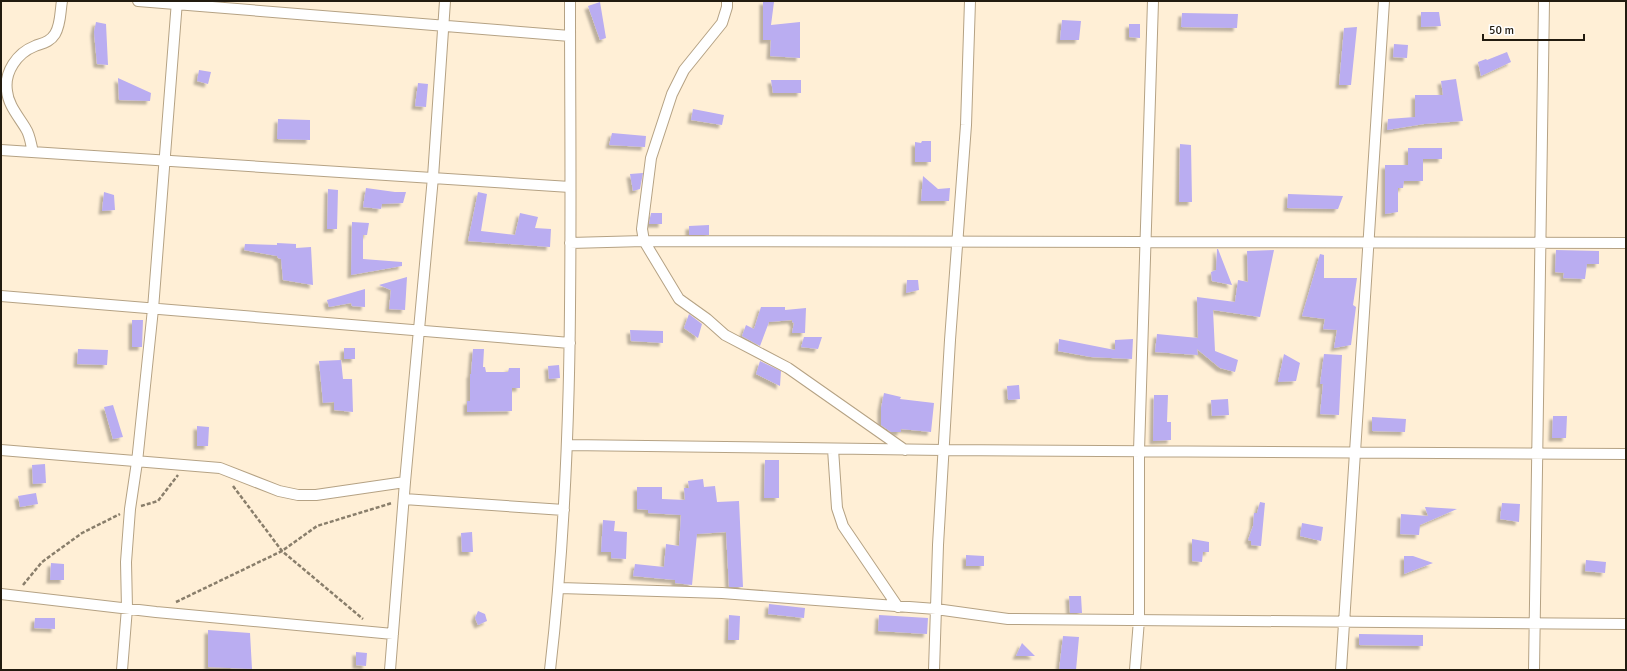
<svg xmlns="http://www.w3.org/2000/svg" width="1627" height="671" viewBox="0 0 1627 671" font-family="Signika,sans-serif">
<defs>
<filter id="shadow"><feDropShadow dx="-3.5" dy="3.5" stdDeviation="1" flood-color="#0004"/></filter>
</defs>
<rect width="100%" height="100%" fill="#ffefd6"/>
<path fill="#baadf1" filter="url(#shadow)" d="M763 1 774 2 771 25 800 22V58L770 56 771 40H763Z
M600 2 606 38 600 40 588 6Z
M1421 12H1439L1441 26 1421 27Z
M1182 13 1238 14 1237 28 1181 27Z
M1062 20 1081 21 1079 40H1060Z
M96 22 106 24 108 65 97 64 94 32Z
M1129 24H1140V38L1129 37Z
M1357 27 1351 85H1339L1344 28Z
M1394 44 1408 45 1407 58 1393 57Z
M1507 52 1511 62 1481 76 1478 62 1486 59 1487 60Z
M199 70 211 72 208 84 197 81Z
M118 78 151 93 150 101 119 100Z
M1456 79 1463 121 1424 124 1387 130 1388 119 1415 117V95H1443L1441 81Z
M771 80H801V93H773Z
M418 83 428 84 426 107 415 106Z
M693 109 724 115 722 125 691 120Z
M278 119 310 120V140L277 139Z
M612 133 646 136 645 147 609 145Z
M922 141H931V162H915V142L921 143Z
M1180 144 1191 145 1192 202H1179Z
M1408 148H1442V159H1423V181H1404L1403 188H1398V212L1385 214V165H1408Z
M643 173 640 189 633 191 630 174Z
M923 176 938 189 950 188 949 201H921Z
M366 188 395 192H406L403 203 382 204 381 209 363 207Z
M328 189 338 190 337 229H327Z
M104 192 114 195 115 210 102 211Z
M478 192 487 194 481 231 515 235 520 213 538 217 535 228 551 229 550 247 468 241Z
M1288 194 1343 196 1338 209 1287 208Z
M651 213H662V224H649Z
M352 222 369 223 367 235H363V259L402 262V266L351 275Z
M709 225V235H689V226Z
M277 243 296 244V248L311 247 313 285 283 280 281 259 278 258 277 256 244 250 245 244 277 245Z
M1217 249H1218L1232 285 1212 281 1211 272 1216 270Z
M1274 250 1260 317 1213 310 1215 351 1238 360 1235 372 1220 368 1197 349 1198 355 1155 352 1157 334 1198 338 1197 297 1235 302 1238 280 1248 282 1247 251Z
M1556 250 1599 251V264H1587L1585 279 1563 278 1564 273 1555 272Z
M1320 254 1324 255V278H1357L1353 305 1356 307 1351 345 1334 348 1337 330 1323 329 1325 319 1302 316Z
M407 277 405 310 389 309 391 290 379 285Z
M907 280H918L919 290 906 293Z
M365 289V307L352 306 351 303 329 307 327 300Z
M761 307H785V310L806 308 805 333H792L794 323 792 322V320L769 322 760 346 742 336 746 325 754 329Z
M689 314 702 324 698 338 684 328Z
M132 320H143L142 347H132Z
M630 330 663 331V343L631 341Z
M804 337H822L818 349 801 347Z
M1059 339 1115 350V340L1133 339 1132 359 1091 357 1058 351Z
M344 348H355V359H344Z
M78 349 108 350 107 365 77 364Z
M473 349H484L483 367H485L486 372H508L509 368H520V388H512V411L467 412V401H470V374H471Z
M1284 354 1300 363 1296 381 1278 382Z
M1324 354 1342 355 1339 415 1320 414 1323 384H1320Z
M341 360 343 379H352L353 412 334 410V402L323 403 319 361Z
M760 361 781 371 780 386 756 374Z
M559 365 560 378 549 379 548 366Z
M1019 385 1020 399 1008 400 1007 386Z
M884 393 901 397 900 399 934 403 931 432 901 429V432H891L881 425V408Z
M1154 395H1168L1167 422H1171V440L1153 441Z
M1228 399 1229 415 1212 416 1211 400Z
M113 405 123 437 113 439 104 407Z
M1553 416H1567L1566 438H1552Z
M1372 417 1406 419 1405 432 1372 431Z
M197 426 209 427 208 446H197Z
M765 460H779V498H764Z
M45 464 46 483 33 484 32 465Z
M703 479 704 487 715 486 717 502 739 501 743 587H729L726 532 697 534 692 585 675 583V580L633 576 635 564 664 567 666 544 679 546 681 515 648 513V510L637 509V487H662V499L685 500 684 488H689L688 481Z
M36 493 38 504 20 507 18 496Z
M1260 502 1265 503 1261 546 1251 545V541L1248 540 1253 526 1254 513H1257Z
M1502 503 1520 504 1519 522 1500 519Z
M1425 507 1457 509 1420 525 1419 535 1400 534 1401 514 1428 516Z
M603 520 615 521 614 531 627 532 626 559 611 558V552H601Z
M1302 523 1323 527 1321 541 1300 536Z
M472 532 473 552H462L461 533Z
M1192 539 1209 542V552H1203L1202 562 1192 561Z
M966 555 984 556V566H966Z
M1404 556H1413L1433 563 1404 574Z
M1586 560 1606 562 1605 573 1585 571Z
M51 563 64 564V580H50Z
M1069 596H1081L1082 613H1070Z
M769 604 805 608 804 618 768 614Z
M478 611 485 614 487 621 478 625 475 618Z
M729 615 740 616 739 640H728Z
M879 615 928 618 927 634 878 631Z
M35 618H55V629L34 628Z
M208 630 250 633 252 669 208 667Z
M1359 634 1423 635V646L1359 645Z
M1063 636 1079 637 1076 670H1059Z
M1022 643 1035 656H1016Z
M356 652 367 653 366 666 356 665Z"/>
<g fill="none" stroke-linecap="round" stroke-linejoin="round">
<defs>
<path id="street" d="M138 1 570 36
M727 1V7L722 23 684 70 672 94 651 158 642 229 644 241 679 299 707 319 725 335 788 368 905 450
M1 150 570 187
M33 152C31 145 30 135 26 129 19 117 8 105 7 91 4 72 17 53 35 46 43 43 50 42 55 34 61 24 60 12 62 1
M570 243 644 241 1626 243
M1 296 570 343
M568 445 944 450 1626 454
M833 449 837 508 843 526 898 607
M1 450 220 468 279 491 298 495H316L405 482
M404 499 564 510
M560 588 722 593 936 609 1008 619 1626 624
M1 594 156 612 393 634
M122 670 127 608 126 562 130 509 137 462 153 309 177 1
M390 670 405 482 433 177 445 1
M550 670C576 448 570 224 570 1
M934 670 938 545 950 340 966 125 970 1
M1135 670 1139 620V451L1153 1
M1341 670 1384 1
M1534 670 1544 1"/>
</defs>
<use href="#street" stroke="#b5a284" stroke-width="12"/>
<path stroke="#897e6b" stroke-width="2.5" stroke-dasharray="4 2" stroke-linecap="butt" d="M233 486 282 551 363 619
M141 506 158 501 178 475
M23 585 42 562 82 533 120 514
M176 602 282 551 317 526 392 503"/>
<use href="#street" stroke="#fff" stroke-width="10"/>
</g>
<rect width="1627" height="671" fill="none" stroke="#221b0f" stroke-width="4"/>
<path d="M1483 34v6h101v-6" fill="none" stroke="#221b0f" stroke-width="2"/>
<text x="1489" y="34" font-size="12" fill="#221b0f" stroke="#fefefe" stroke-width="3" paint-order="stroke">50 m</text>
</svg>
